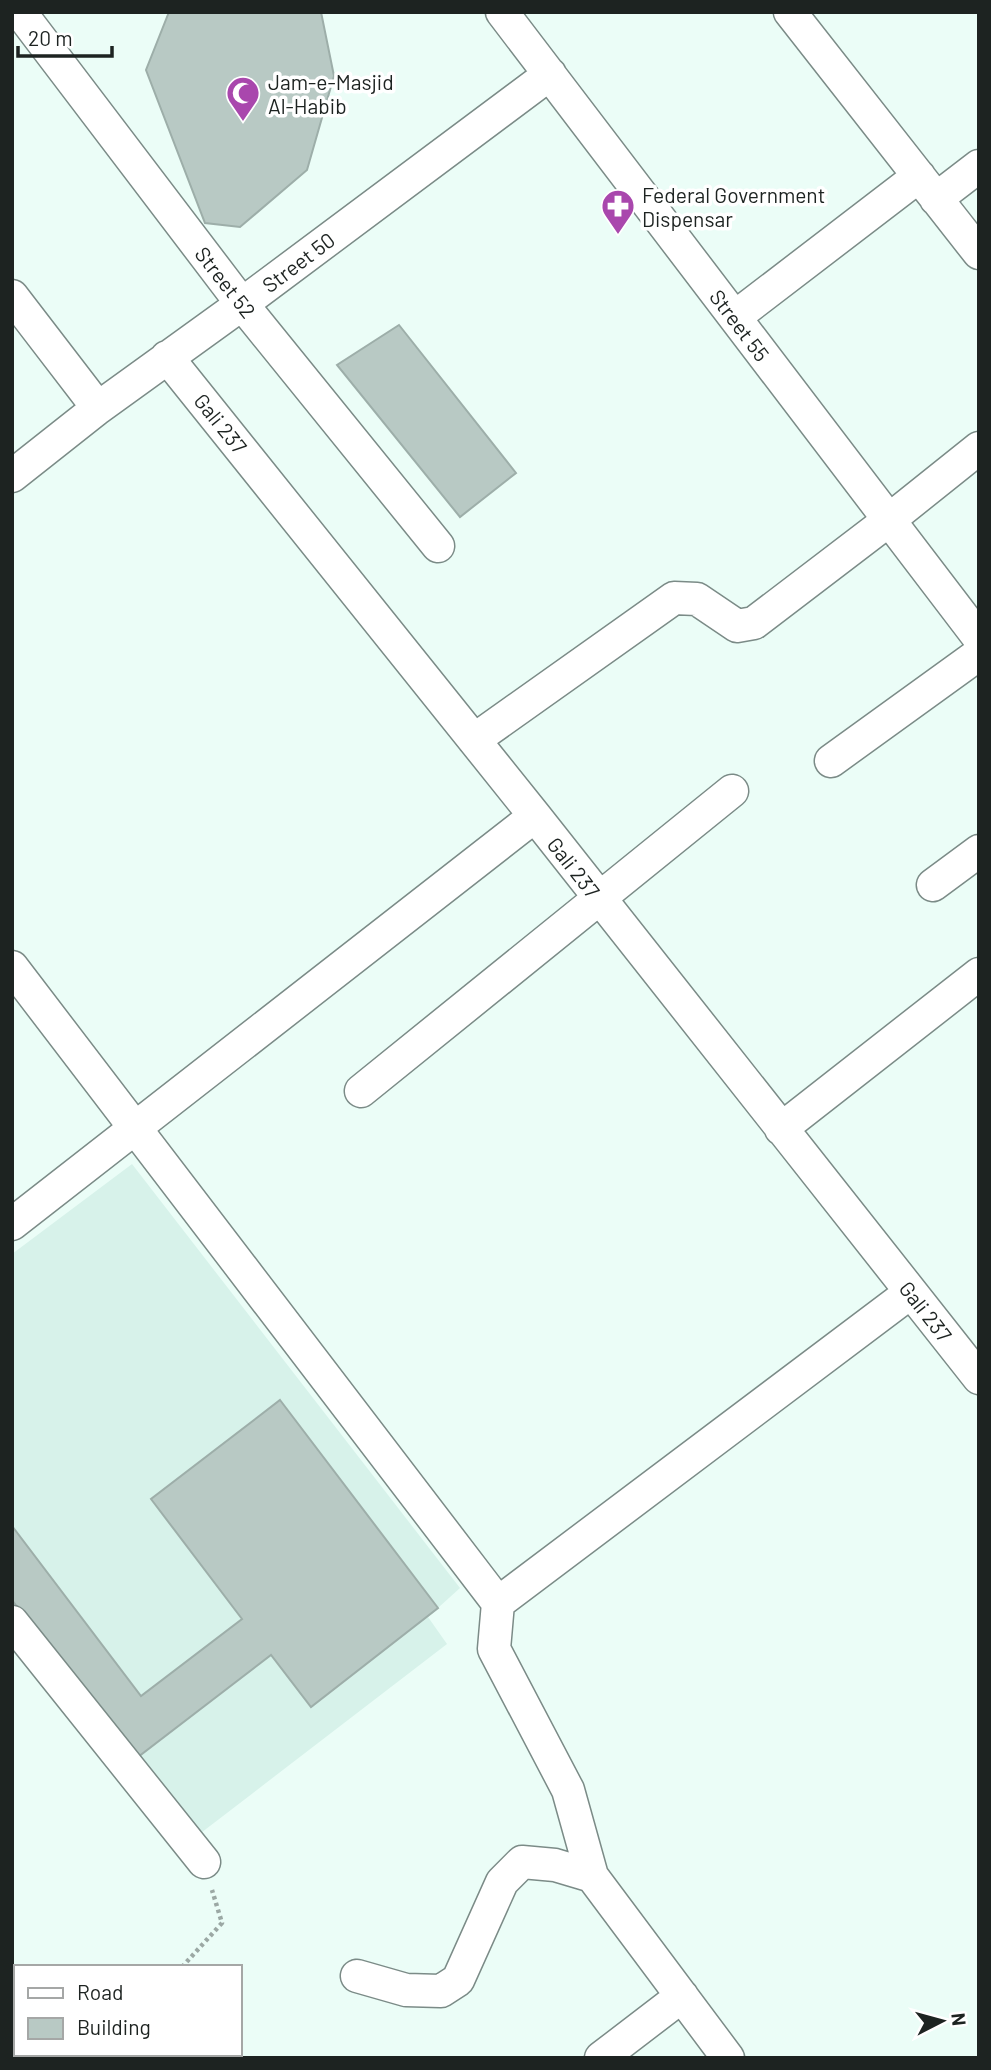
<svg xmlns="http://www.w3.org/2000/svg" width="991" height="2070" viewBox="0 0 991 2070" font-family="Barlow,sans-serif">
<rect width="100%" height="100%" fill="#ebfdf7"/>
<path fill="#d7f2ea" d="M132 1164 460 1588 428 1617 447 1644 193 1839 12 1610V1254Z"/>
<path fill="#b8c9c4" stroke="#9daea9" stroke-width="2" d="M169 12H321L334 76 307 170 240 227 205 223 146 70Z
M399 325 516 473 460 517 337 365Z
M280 1400 438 1608 311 1707 271 1655 134 1760 12 1600V1526L141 1696 242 1619 151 1499Z"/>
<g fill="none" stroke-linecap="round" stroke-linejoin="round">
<defs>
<path id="street" d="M20 12 242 304 438 546
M502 12 979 638
M790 12 979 253
M936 199 979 166
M12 296 98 408
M735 317 919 176
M167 357 535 816 979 1378
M12 476 98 408 242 304 550 74
M474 740 674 598 697 599 737 626 754 623 889 520 979 448
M831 761 979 654
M933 885 979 851
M12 967 498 1603 494 1649 568 1790 592 1876 728 2058
M361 1091 732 791
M781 1129 979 974
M12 1224 535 816
M498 1603 911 1292
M12 1622 204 1862
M357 1976 406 1990 441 1991 458 1980 502 1882 522 1862 555 1865 592 1876
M601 2058 682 1996"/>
</defs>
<use href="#street" stroke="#7b8b87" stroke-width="35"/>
<path stroke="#9ba8a4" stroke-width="4.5" stroke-dasharray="3.5 3.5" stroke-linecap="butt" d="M182 1967 222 1923 212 1890
M63 2058 68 2054"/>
<use href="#street" stroke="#fff" stroke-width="32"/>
</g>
<defs>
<symbol id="mosque-pin" viewBox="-11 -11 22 30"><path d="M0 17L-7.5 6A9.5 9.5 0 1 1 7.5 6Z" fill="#a947ad" stroke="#fff"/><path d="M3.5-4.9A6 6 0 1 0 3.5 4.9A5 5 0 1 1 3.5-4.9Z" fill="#fff"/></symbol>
<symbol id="pharmacy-pin" viewBox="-11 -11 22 30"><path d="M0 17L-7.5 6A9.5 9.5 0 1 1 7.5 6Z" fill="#a947ad" stroke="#fff"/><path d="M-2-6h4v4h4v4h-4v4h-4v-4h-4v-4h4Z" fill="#fff"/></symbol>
</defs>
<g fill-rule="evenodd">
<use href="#mosque-pin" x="224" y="74" width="38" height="52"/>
<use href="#pharmacy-pin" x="599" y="187" width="38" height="52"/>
</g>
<g text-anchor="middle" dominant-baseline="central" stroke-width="7" stroke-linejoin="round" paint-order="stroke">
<g font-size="21" fill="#1d2321" stroke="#fff" text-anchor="start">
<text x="268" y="81">Jam-e-Masjid<tspan x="268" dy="24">Al-Habib</tspan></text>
<text x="642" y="194">Federal Government<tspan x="642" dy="24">Dispensar</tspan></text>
</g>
<g font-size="21" fill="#1d2321" stroke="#fff">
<text transform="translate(298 262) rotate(-37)">Street 50</text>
<text transform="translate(226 282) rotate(52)">Street 52</text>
<text transform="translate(740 325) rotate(53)">Street 55</text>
<text transform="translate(221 423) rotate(51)">Gali 237</text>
<text transform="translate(574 867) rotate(52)">Gali 237</text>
<text transform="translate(926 1311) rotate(52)">Gali 237</text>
</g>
</g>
<rect width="991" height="2070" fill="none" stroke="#1d2321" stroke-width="28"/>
<rect x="14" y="1965" width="228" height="91" fill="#ffffff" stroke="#a5a7a6" stroke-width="2"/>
<rect x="28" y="1988" width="35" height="10" fill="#ffffff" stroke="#a5a7a6" stroke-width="2"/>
<text x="77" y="2000" font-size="21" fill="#1d2321">Road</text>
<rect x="28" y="2018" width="35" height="21" fill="#b8c9c4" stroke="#a5a7a6" stroke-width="2"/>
<text x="77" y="2035" font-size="21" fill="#1d2321">Building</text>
<g transform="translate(942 2021) rotate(84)" stroke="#ffffff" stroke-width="5" paint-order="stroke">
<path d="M0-5L12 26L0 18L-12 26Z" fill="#1d2321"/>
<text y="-10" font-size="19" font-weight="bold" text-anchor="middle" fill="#1d2321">N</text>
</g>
<path d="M18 46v10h94v-10" fill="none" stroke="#1d2321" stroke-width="3.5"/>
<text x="28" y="46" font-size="21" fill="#1d2321" stroke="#ffffff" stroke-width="5" paint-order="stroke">20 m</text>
</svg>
